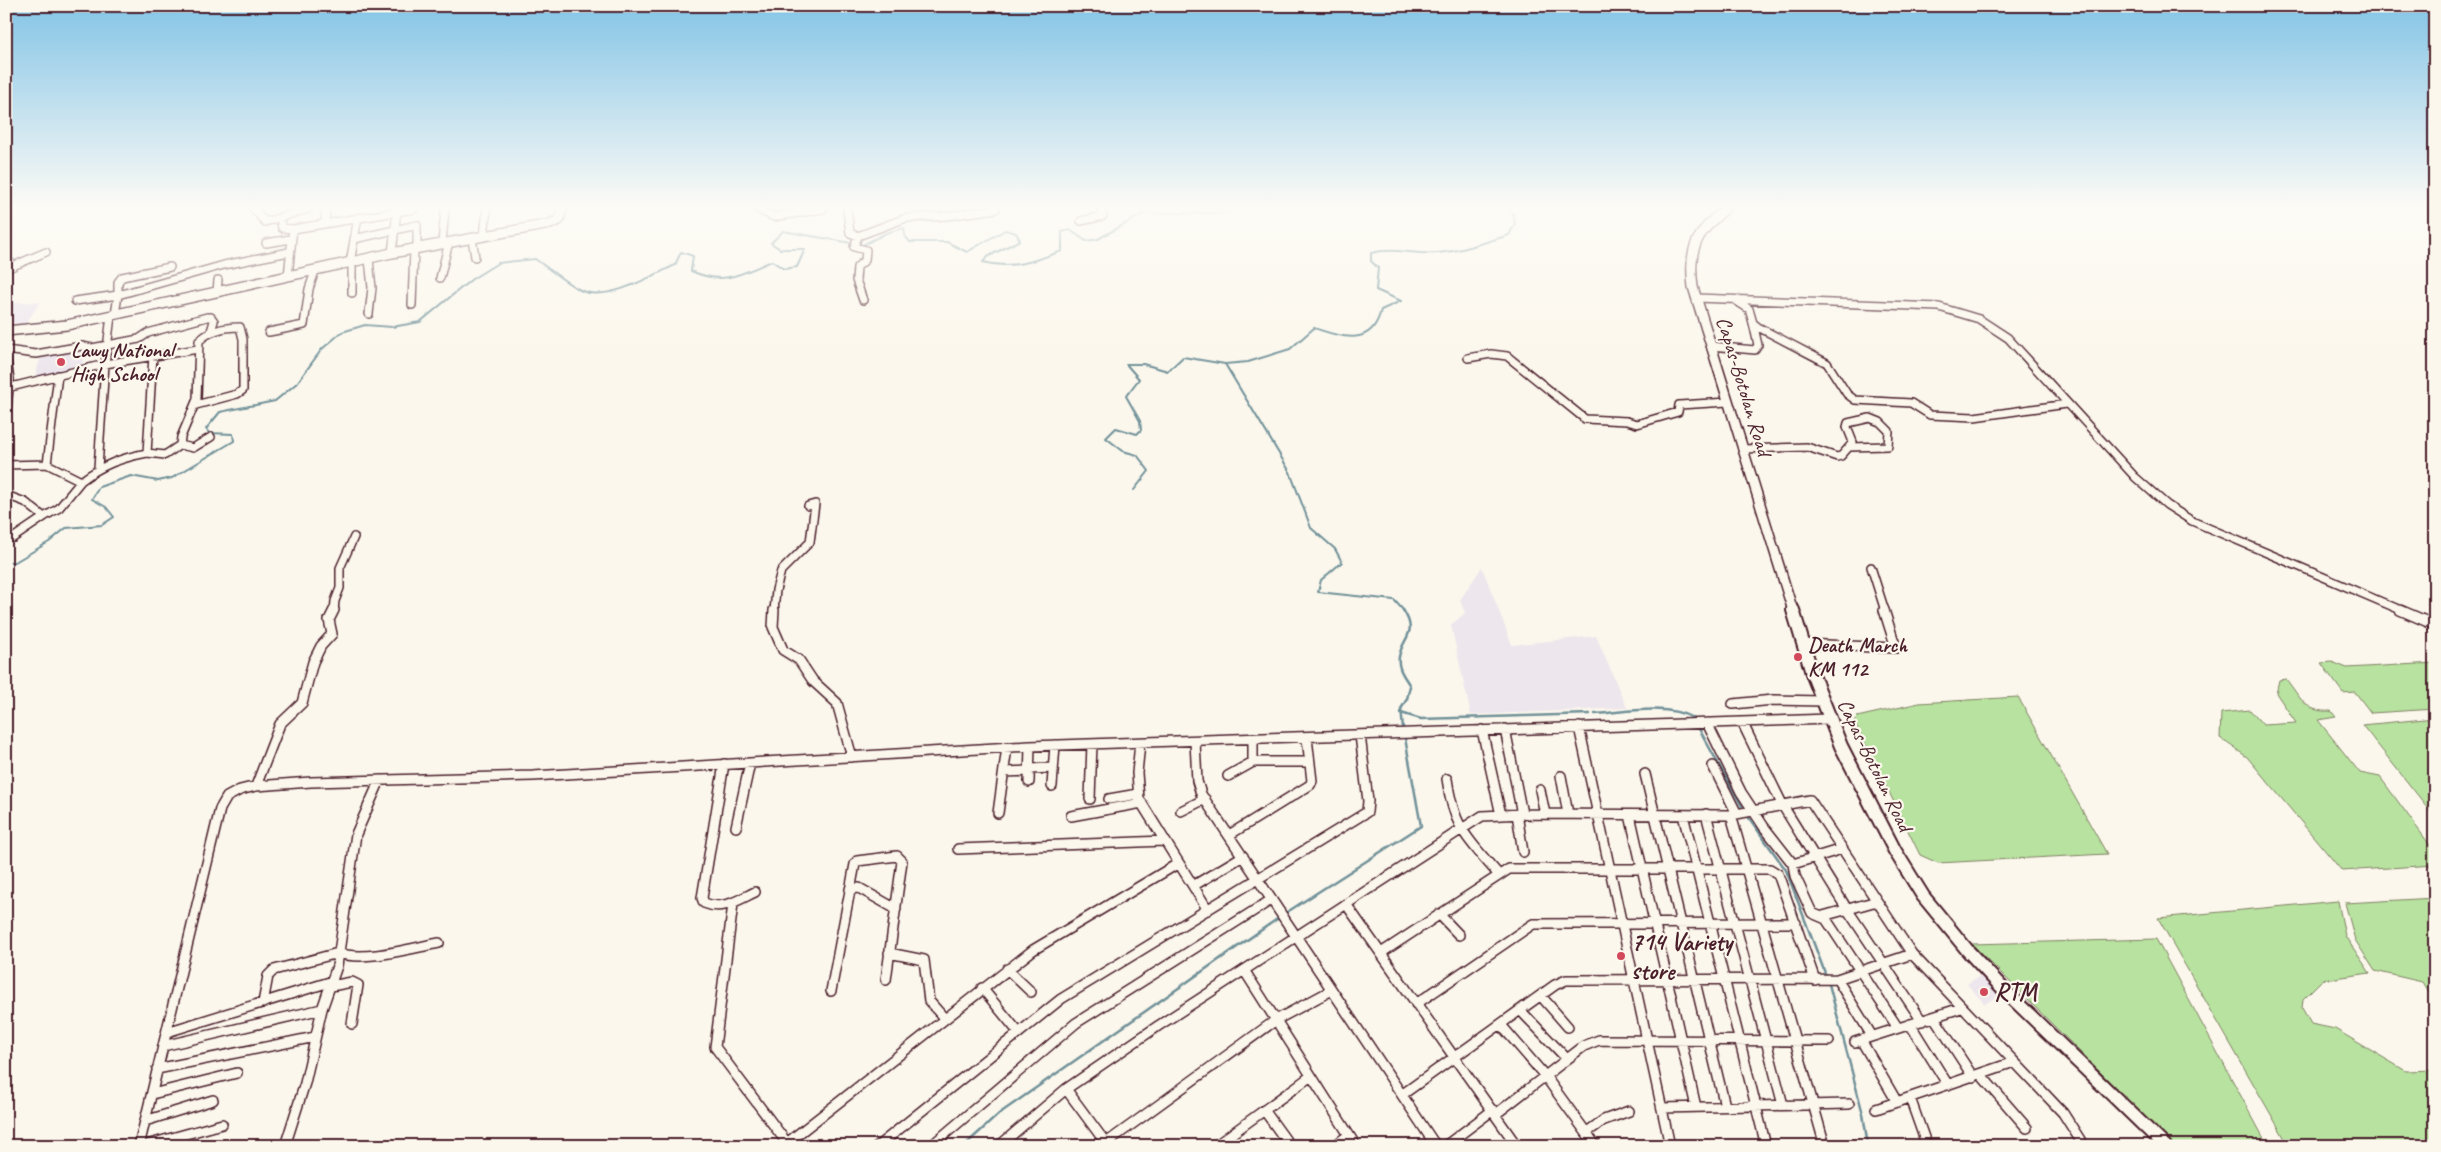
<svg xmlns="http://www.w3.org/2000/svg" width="2441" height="1152" viewBox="0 0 2441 1152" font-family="Caveat,sans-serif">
<rect width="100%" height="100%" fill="#fbf7ec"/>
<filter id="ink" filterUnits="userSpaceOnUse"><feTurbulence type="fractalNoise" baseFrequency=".02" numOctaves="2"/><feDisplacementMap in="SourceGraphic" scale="10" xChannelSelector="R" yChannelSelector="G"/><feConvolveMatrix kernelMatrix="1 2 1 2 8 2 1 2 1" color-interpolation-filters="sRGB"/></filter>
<g filter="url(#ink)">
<path fill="#ede6ed" d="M40 302 23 328 6 329V303Z
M81 349 86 351 81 368 34 379 41 356Z
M1482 567 1512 645 1596 636 1627 708 1471 715 1451 625 1465 613 1460 600Z
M1983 974 2002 993 1985 1004 1967 984Z"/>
<path fill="#b7e29f" stroke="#808065" d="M2332 662 2347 668 2435 663V709L2371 713 2355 692 2343 693 2321 663Z
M2286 679C2301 698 2305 713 2331 711L2336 717 2318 720 2360 773 2380 777 2435 852V865L2342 871 2247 757 2220 738 2221 713 2250 710 2263 725 2296 723 2276 693 2279 680Z
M2018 697 2107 854 1938 863 1920 855 1854 721 1857 717 1919 703Z
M2435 718V817L2362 725Z
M2435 898V1002L2422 982 2375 971 2355 940 2345 903Z
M2338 901 2345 936 2370 973 2322 980 2303 999 2302 1008 2311 1024 2335 1029 2406 1071 2435 1070V1141L2383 1146H2289L2158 918Z
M2156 939 2268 1146H2174L1972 944Z"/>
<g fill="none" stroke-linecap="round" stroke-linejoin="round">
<path stroke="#719199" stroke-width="2" d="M1225 364 1290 472 1311 528 1335 549 1342 562 1321 580 1318 592 1394 600 1404 611
M1134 490 1149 471 1137 455 1123 451 1106 438 1116 428 1137 434 1141 430 1140 421 1126 396 1139 379 1126 364H1143L1168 371 1183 357 1225 364 1248 362 1290 349 1314 328C1342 337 1372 348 1381 310L1401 301 1376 290 1378 268 1371 261V253C1393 247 1414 255 1437 253 1462 251 1486 242 1509 235L1515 224 1513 213 1506 209
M6 562H15L49 542 66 528 102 525 114 517 106 507 92 499 99 487 131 476 158 481 172 478 234 441 233 434 209 433 206 429 220 412 275 401 297 383 322 349 342 332 365 325 392 327 420 322 472 279 498 263 535 259C550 269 564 282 580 290 606 303 652 276 675 265L681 252 693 256 691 271C725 286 740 274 772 261L784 269 797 267 805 249H780L771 243 783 231 863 245 886 233 904 228 905 236 910 242H947L967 252 1005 230 1016 233 1020 240 987 257 983 262C1011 270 1035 261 1062 251V232L1070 230 1086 241 1098 239 1145 213H1228L1234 209"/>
<path stroke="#719199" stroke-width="2.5" d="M1403 610C1419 634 1402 637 1399 657 1397 669 1405 677 1410 686L1407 699 1401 709 1403 728
M1401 713 1421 719 1590 714
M1595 714C1624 712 1666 703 1693 718
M1698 727 1744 810
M1749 818 1786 870 1825 973
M1284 914 1421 826 1405 738
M1829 984 1863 1114 1868 1146
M964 1146 1000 1113 1280 917"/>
<defs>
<path id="minor-far1" d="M254 209 265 222 308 209
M757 209 774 217 823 209
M847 209 850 233 858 236 906 218 947 216 996 209
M1081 221 1103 216 1101 209
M325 222 326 209
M281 224 282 228 293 229
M484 236 487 209
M858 236 854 247 866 250 865 260 857 267 856 280 863 300
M472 238 475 257
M354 239 417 225V248
M266 243 291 239
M442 243 445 209
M392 253 397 211
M6 258 14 266
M369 259 372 288 369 314
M350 263 358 217
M352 263V293
M6 269 46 252
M288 276 293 229 414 209
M440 278 449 242
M217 292 218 280
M1696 298 1939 307 1979 319 2008 338 2135 477 2167 505 2192 521 2403 611
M1735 300 1749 309 1753 323 1758 327 1827 363 1847 394 1855 400 1911 403 1930 415 1974 417 2067 404
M75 301 118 295V282L122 277 170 267
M412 305 414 249
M115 315 118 295 224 265 289 252
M269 332 304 325 309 289 315 271
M1711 346 1755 350 1758 345 1753 323
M6 350 36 354 82 346 92 348 139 339 148 333 207 317H211L214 321 211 331
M153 355 147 453 165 455 180 445
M6 356 10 379 6 418
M1468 358 1491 354 1507 356 1585 419 1627 421 1637 424 1678 412 1679 405 1728 402
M11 387 105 364 198 349
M196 405 237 394 243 390V339L240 327C225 327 210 330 199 341L197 399 181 437 180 445 193 448 211 437
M1870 418 1880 422 1889 431 1888 446 1849 447 1853 442 1847 427 1848 423Z
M1742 449 1807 447 1837 457 1841 456 1849 447
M47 464 58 375
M6 465 47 464 81 481C102 465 121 458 147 453
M98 468 105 364 111 316
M6 495 25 502 44 517 13 538
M44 517 59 508 81 481
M1871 567 1885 611
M334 611 335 601 340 588V568L354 537
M774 611 776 590 781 571 810 542 815 504 808 506"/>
<path id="minor" d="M774 610 773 627 783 650 799 660 813 681 837 703 852 757
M2400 610 2435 625
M1802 644 1896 648 1884 610
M1733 704 1773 700 1822 701
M1742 722 1783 806 1847 909 1922 1021
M1707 723 1741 792 1764 827 1793 864 1795 876 1812 913 1826 919 1898 1028
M1579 727 1670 1146
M1505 729 1522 814
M1482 730 1501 815
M1195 741 1197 781 1201 794 1436 1146
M1140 743 1137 773 1139 799 1208 910
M1253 762H1310
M724 764 702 898 704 903C723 911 738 900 755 892
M1713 766 1737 814
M1029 769 1053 768
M1004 772 1030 771
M1645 774 1725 1106
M1228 776 1253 762V738
M1561 776 1568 814
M1447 779C1454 829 1467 838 1498 874
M1029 782 1030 746
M256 786 280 724 302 703 313 662 321 646 332 634 329 620 334 610
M1052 786 1055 745
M1540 790 1545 814
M1090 799 1092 744
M1109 799 1138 794
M1181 811 1205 799
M998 813 1007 747
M1517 814 1523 852
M1706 814 1783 1105
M1630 815 1696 1107
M1683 815 1766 1146
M1731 815 1825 1146
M1071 816 1142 803
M736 827 750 763
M1229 835 1310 785 1312 781 1307 738
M958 849 1164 841
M1793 864 1842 849
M1193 886 1243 856
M850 889 859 888 896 909
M733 904 715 1047 787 1143
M1346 904 1517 1146
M1439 914 1459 935
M1823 916 1877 901
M889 953 924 960 929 1001 944 1018
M1381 953 1509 869H1770L1778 874 1815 980
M1007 969 1031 992
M1244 970 1356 1146
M1837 979 1872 1036
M331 986 352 982 358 985 352 1024
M982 988 1019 1033
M831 991 855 864 857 861 897 856 902 861 886 980
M1541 996 1568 1027
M263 1003 268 976 274 970 338 953C365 962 411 948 439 943
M1416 1004 1533 924 1796 923
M1521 1011 1567 1059
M1934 1017 1973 1077
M1910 1024 1948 1085
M1501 1025 1545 1076 1596 1146
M167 1032 333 981
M1861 1040 1897 1102
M1855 1042 1961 1008
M163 1046 322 1009
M157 1069 315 1037
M1981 1075 2027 1128
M1066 1089 1108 1146
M152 1094 237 1073
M1403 1094 1555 985 1566 980 1837 979 1912 954
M1910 1098 1927 1146
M1662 1108 1849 1104
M1876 1109 2014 1062
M1264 1110 1290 1146
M1496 1114 1584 1046 1599 1040 1829 1041
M145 1121 213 1100
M1587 1132 1604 1120 1629 1111
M139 1146 220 809 227 797 240 790 256 786 311 782 533 776 1030 746 1829 719
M143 1146 222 1124
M285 1146 305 1083 322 1009 337 966 356 834 380 780
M783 1146 1033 950 1179 863
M878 1146 1061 999 1367 812 1368 801 1360 735
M931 1146 1076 1023 1271 900
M999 1146 1066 1089 1158 1026 1482 816 1522 814 1731 815 1810 800 1912 954 2063 1113 2084 1146
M1102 1146 1276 1020 1332 990
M1215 1146 1311 1076
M1334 1146 1349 1135
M1445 1146 1493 1110"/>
<path id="major-far1" d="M1725 209C1696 233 1688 249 1693 287L1793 611
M6 331 67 325 392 253 550 224 559 220 562 209"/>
<path id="major" d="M1793 610 1812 673 1841 746 1895 851 1923 896 1968 951 2008 994 2165 1146"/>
</defs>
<use href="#minor-far1" stroke="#4a1f2b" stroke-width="10"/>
<use href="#minor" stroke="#4a1f2b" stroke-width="12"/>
<use href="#major-far1" stroke="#4a1f2b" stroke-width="12"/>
<use href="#major" stroke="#4a1f2b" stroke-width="16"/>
<use href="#minor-far1" stroke="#fbf7ec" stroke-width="7"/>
<use href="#minor" stroke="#fbf7ec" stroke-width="9"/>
<use href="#major-far1" stroke="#fbf7ec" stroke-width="9"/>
<use href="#major" stroke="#fbf7ec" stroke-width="12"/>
</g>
</g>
<linearGradient id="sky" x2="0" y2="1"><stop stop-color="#83c4e6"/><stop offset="0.56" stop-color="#fdfbf6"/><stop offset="1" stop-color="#fdfbf6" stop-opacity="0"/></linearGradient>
<rect width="2441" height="370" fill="url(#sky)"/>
<g fill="#d1495b" stroke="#fbf7ec" stroke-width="2">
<circle cx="61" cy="362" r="5"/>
<circle cx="1798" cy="657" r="5"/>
<circle cx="1621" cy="956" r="5"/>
<circle cx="1984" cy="992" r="5"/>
</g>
<g text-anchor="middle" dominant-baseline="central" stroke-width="4.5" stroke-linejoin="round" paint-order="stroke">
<g font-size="21" font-weight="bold" fill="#4a1f2b" stroke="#fbf7ec" text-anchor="start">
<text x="71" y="350">Lawy National<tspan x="71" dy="24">High School</tspan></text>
<text x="1808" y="645">Death March<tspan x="1808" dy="24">KM 112</tspan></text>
</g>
<g font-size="21" fill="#4a1f2b" stroke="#fbf7ec">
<text transform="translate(1744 386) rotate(73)">Capas-Botolan Road</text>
<text transform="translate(1875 765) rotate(64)">Capas-Botolan Road</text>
</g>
<g font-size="25" font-weight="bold" fill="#4a1f2b" stroke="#fbf7ec" text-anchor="start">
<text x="1631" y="942">714 Variety<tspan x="1631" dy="29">store</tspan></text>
<text x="1994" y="992">RTM</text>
</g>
</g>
<rect width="2441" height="1152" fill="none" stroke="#fbf7ec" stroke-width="25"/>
<rect x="12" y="12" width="2416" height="1127" fill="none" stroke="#4a1f2b" stroke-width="2" filter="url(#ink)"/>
</svg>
